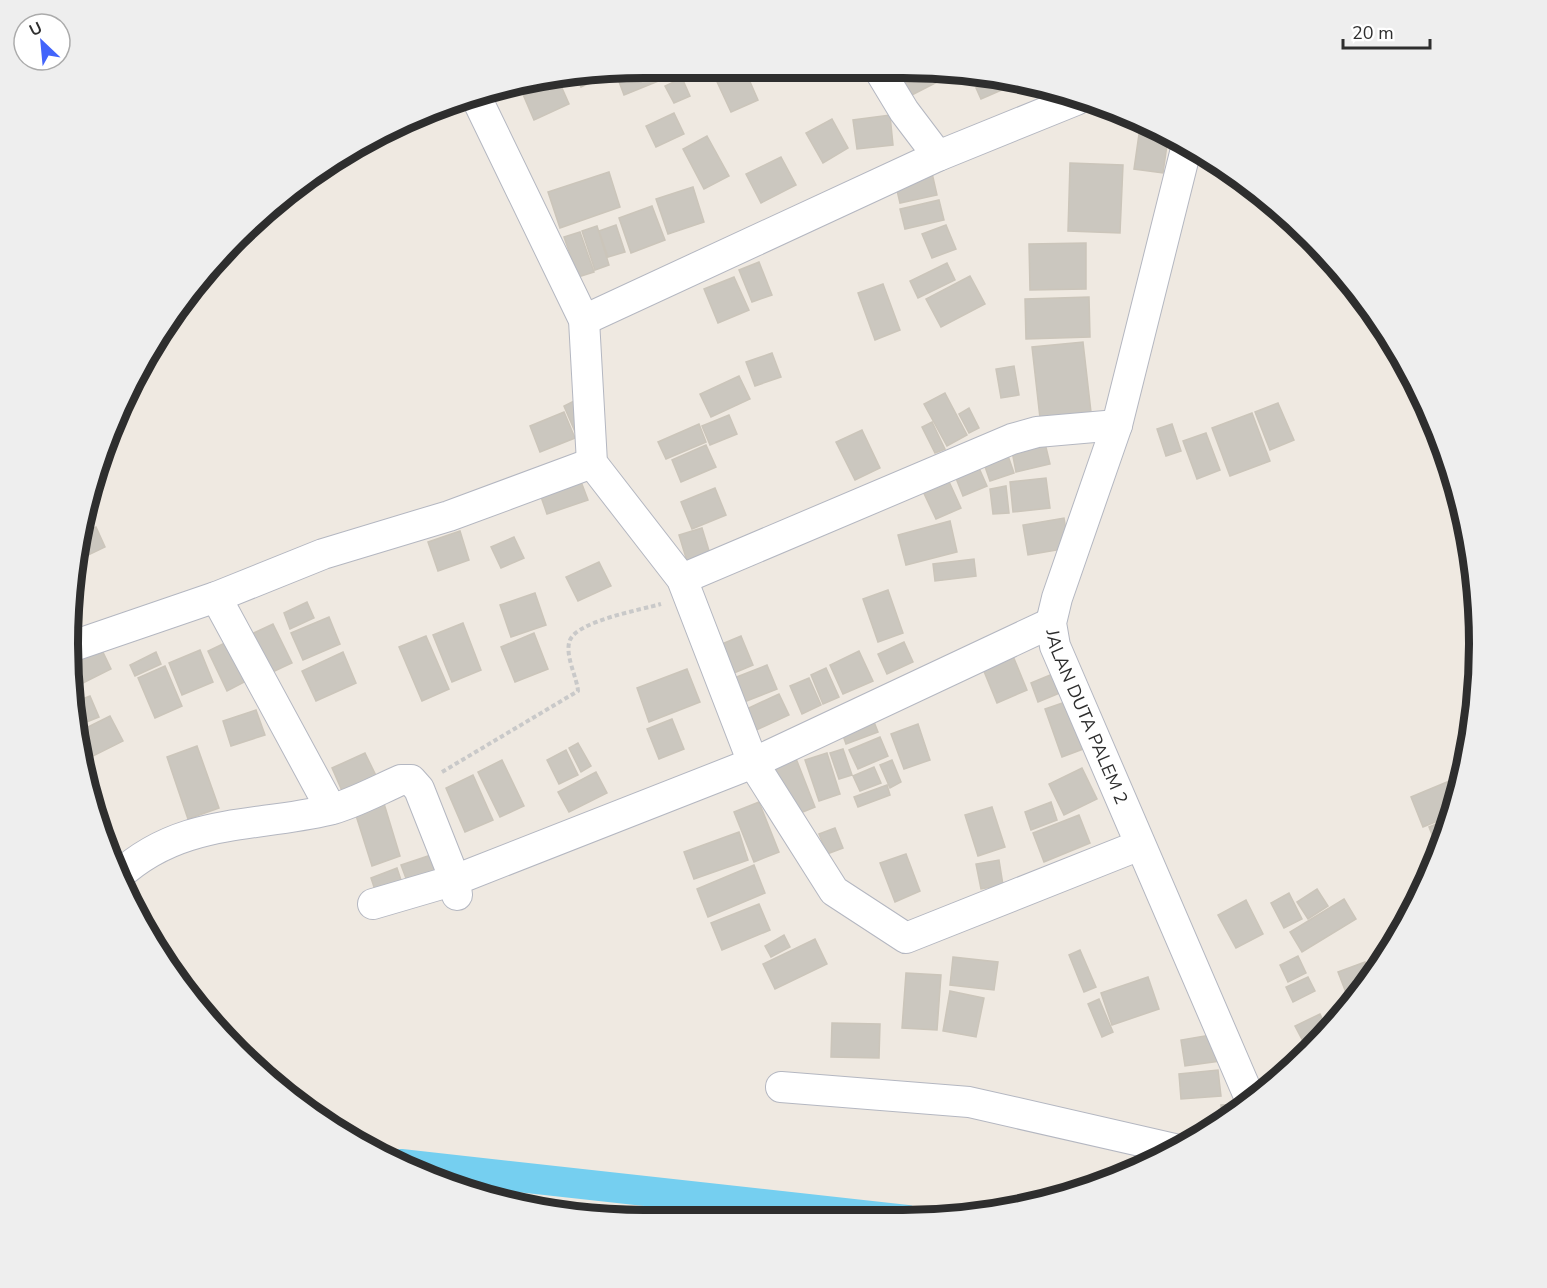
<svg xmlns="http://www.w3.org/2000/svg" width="1547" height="1288" viewBox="0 0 1547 1288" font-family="'Nunito Sans',sans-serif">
<rect width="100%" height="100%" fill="#efe9e1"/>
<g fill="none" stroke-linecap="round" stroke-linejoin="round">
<path stroke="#75cff0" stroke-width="30" d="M401 1164 907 1220"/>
</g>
<path fill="#cbc7bf" stroke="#cbc5ba" stroke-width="1.5" d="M644 68H676L678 73 624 95 615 71Z
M720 68H744L758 100 731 112 712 71Z
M804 68H832L808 78Z
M894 69H941L947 77 908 97Z
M608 72 609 74 581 87 576 76Z
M682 78 690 96 674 103 665 86Z
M558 79 569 104 534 120 519 85Z
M992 81 1004 83 1006 88 981 99 976 88Z
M674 113 684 134 656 147 646 126Z
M890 115 893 145 857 149 853 120Z
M832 119 848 148 823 163 806 133Z
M1139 134 1168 138 1163 173 1134 169Z
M707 136 729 176 704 189 683 149Z
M781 157 796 185 761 203 746 174Z
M1070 163 1123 165 1120 233 1068 231Z
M609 172 620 207 560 228 548 192Z
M932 173 937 195 900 203 895 182Z
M693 187 704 222 668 234 656 199Z
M939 200 944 220 905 229 900 209Z
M652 206 665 240 631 253 619 218Z
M616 225 625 252 608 257 599 231Z
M946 225 956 249 932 258 922 234Z
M597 226 609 265 595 270 582 231Z
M580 232 594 272 578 277 564 237Z
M1086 243V289L1030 290 1029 244Z
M759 262 772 295 752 302 739 270Z
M947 263 955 280 918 298 910 281Z
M970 276 985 304 941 327 926 299Z
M734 277 749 310 718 323 704 289Z
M883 284 900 330 875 340 858 293Z
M1089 297 1090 337 1026 339 1025 299Z
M1083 342 1091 412 1040 418 1032 347Z
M772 353 781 377 755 386 746 362Z
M1014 366 1019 395 1001 398 996 369Z
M739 376 750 399 711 417 700 394Z
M945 393 967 435 947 446 924 404Z
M576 400V434L564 406Z
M1278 403 1294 440 1270 450 1255 412Z
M969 408 979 428 969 433 959 414Z
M564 412 575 438 540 452 530 426Z
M1252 413 1270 461 1230 476 1212 428Z
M729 415 737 434 710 445 702 426Z
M932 422 945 449 935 453 922 427Z
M699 424 706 442 666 459 658 442Z
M1172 424 1181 451 1166 456 1157 429Z
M862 430 880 468 855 480 836 442Z
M1206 433 1220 470 1197 479 1183 441Z
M1044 439 1050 464 1016 472 1011 446Z
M706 445 716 467 681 482 672 460Z
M1005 447 1014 473 990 481 981 455Z
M975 459 987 486 963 496 952 468Z
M946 475 961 508 936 519 921 487Z
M1046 478 1050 508 1013 512 1010 482Z
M580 479 588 500 547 514 540 494Z
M1006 486 1009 513 993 514 990 489Z
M715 488 726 515 692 529 681 502Z
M1064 518 1069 548 1028 555 1023 525Z
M950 521 957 552 906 565 898 535Z
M96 527 105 547 78 560 83 533Z
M702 528 710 554 687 561 679 535Z
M460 531 469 560 438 571 428 542Z
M514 537 524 558 501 568 491 547Z
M974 559 976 576 935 581 933 564Z
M599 562 611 586 578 601 566 577Z
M888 590 903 633 878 642 863 599Z
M535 593 546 625 511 637 500 605Z
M307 602 314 618 290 629 284 613Z
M329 617 340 644 303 660 291 633Z
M463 623 481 670 452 682 433 635Z
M273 624 292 663 264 676 245 637Z
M534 633 548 669 515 682 501 647Z
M426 636 449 689 422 701 399 647Z
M741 636 753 665 734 673 722 644Z
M231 640 250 679 227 691 208 651Z
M904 642 913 662 887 674 878 654Z
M100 646 111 669 81 684 71 660Z
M200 650 213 682 182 695 169 663Z
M859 651 873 681 843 694 830 665Z
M156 652 161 664 135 676 130 665Z
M343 652 356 683 316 701 302 671Z
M1013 656 1027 690 997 703 983 669Z
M767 665 777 689 739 704 729 680Z
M165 666 182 706 155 718 138 678Z
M826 668 839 697 823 704 811 675Z
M687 669 700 702 649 722 637 688Z
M1055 673 1062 692 1038 702 1031 683Z
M809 678 821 705 802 714 790 686Z
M779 694 789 715 750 733 740 712Z
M90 696 99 717 74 727 72 703Z
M1077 698 1094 745 1062 757 1045 709Z
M256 710 265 735 231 746 223 721Z
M110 716 123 741 85 760 76 733Z
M672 719 684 749 659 759 647 729Z
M874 722 878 732 846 744 842 733Z
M918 724 930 760 904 769 891 734Z
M880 737 888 756 858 769 849 750Z
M578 743 591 766 581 772 569 748Z
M197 746 219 808 188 819 167 757Z
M843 749 852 775 839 779 830 753Z
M566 750 578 775 559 784 547 760Z
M365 753 380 784 346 800 332 768Z
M827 753 840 794 819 801 805 760Z
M795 756 815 807 793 816 774 765Z
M502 760 524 806 500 817 478 772Z
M892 760 901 782 890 788 880 765Z
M874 767 881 783 860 791 853 776Z
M1082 768 1097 799 1064 815 1049 784Z
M596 772 607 793 569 812 558 792Z
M473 775 493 820 465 832 446 788Z
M1459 777 1461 782 1450 816 1423 827 1411 797Z
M887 785 890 795 858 807 854 797Z
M382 797 400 856 372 866 353 806Z
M759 802 779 852 754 862 734 812Z
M1051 802 1057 820 1031 830 1025 812Z
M992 807 1005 847 978 856 965 815Z
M1079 815 1090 843 1044 862 1033 833Z
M1449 819 1439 853 1429 827Z
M835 828 843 848 827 854 819 834Z
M739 832 748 860 694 879 684 852Z
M440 852 448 876 410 889 401 865Z
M906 854 920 891 895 902 880 863Z
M999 860 1003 885 981 889 976 864Z
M754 865 765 893 708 917 697 889Z
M397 868 402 883 376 893 371 878Z
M1317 889 1328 906 1308 919 1297 902Z
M1289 893 1302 919 1284 928 1271 903Z
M1344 899 1356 919 1302 952 1290 932Z
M1246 900 1263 934 1236 948 1218 915Z
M759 904 770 930 722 950 711 923Z
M784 935 790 947 771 957 765 946Z
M815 939 827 964 775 989 763 964Z
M1080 950 1096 987 1084 992 1069 955Z
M1298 956 1306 973 1288 982 1280 965Z
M953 957 998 962 994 990 950 985Z
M1365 962 1371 978 1350 1003 1338 972Z
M906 973 941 975 937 1030 902 1028Z
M1148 977 1159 1009 1112 1025 1101 993Z
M1308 977 1315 991 1293 1002 1286 987Z
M950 991 984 998 976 1037 943 1031Z
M1099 999 1113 1032 1102 1037 1088 1004Z
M1320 1014 1328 1031 1304 1043 1295 1026Z
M832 1023 880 1024 879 1058 831 1057Z
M1216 1034 1220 1061 1185 1066 1181 1040Z
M1218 1070 1221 1096 1181 1099 1179 1074Z
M1247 1104 1222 1124 1221 1105Z"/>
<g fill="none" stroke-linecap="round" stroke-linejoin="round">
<defs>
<g id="minor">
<path d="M878 68 904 111 938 156"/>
<path d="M475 95 584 320 592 463 682 579 753 763 834 891 906 938 1140 845"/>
<path id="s1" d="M1187 145 1117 425 1057 598 1051 623 1055 646 1251 1101"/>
<path d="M584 320 938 156 1076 100"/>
<path d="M682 579 1012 439 1037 432 1117 425"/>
<path d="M216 597 331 809"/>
<path d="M70 647 216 597 323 554 449 516 592 463"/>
<path d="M118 876C181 818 252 828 329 810 353 804 378 790 401 780H411L419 789 455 880 373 904"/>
<path d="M457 895 455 880 753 763 1051 623"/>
<path d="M781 1087 969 1102 1175 1149"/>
</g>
</defs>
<use href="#minor" stroke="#b4b7c1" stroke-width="32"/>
<path stroke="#c9c9c9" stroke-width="4" stroke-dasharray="4.5 3" stroke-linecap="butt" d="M442 772 578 691C577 677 564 654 570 640 578 621 640 610 661 604"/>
<use href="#minor" stroke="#fff" stroke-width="30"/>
</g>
<g text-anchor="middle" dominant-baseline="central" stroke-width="5" stroke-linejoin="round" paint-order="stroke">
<g font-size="18" fill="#2e2e2e" stroke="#fff">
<text stroke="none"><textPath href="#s1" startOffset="598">JALAN DUTA PALEM 2</textPath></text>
</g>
</g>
<path d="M0 0H1547V1288H0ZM644 78H903A566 566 0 0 1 1469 644V644A566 566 0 0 1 903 1210H644A566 566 0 0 1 78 644V644A566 566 0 0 1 644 78Z" fill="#eee" fill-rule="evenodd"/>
<path fill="none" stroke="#2e2e2e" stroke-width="8" d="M644 78H903A566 566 0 0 1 1469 644V644A566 566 0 0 1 903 1210H644A566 566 0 0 1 78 644V644A566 566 0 0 1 644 78Z"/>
<g transform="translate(42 42) rotate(334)"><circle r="28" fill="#ffffff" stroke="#ababab" stroke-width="1.5"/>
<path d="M0-4.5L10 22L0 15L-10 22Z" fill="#4264fb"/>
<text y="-9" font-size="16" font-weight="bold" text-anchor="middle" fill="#2e2e2e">U</text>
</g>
<path d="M1343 39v9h87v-9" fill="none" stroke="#2e2e2e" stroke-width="3"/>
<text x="1352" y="39" font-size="18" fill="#2e2e2e" stroke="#ffffff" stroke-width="4.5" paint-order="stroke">20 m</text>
</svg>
